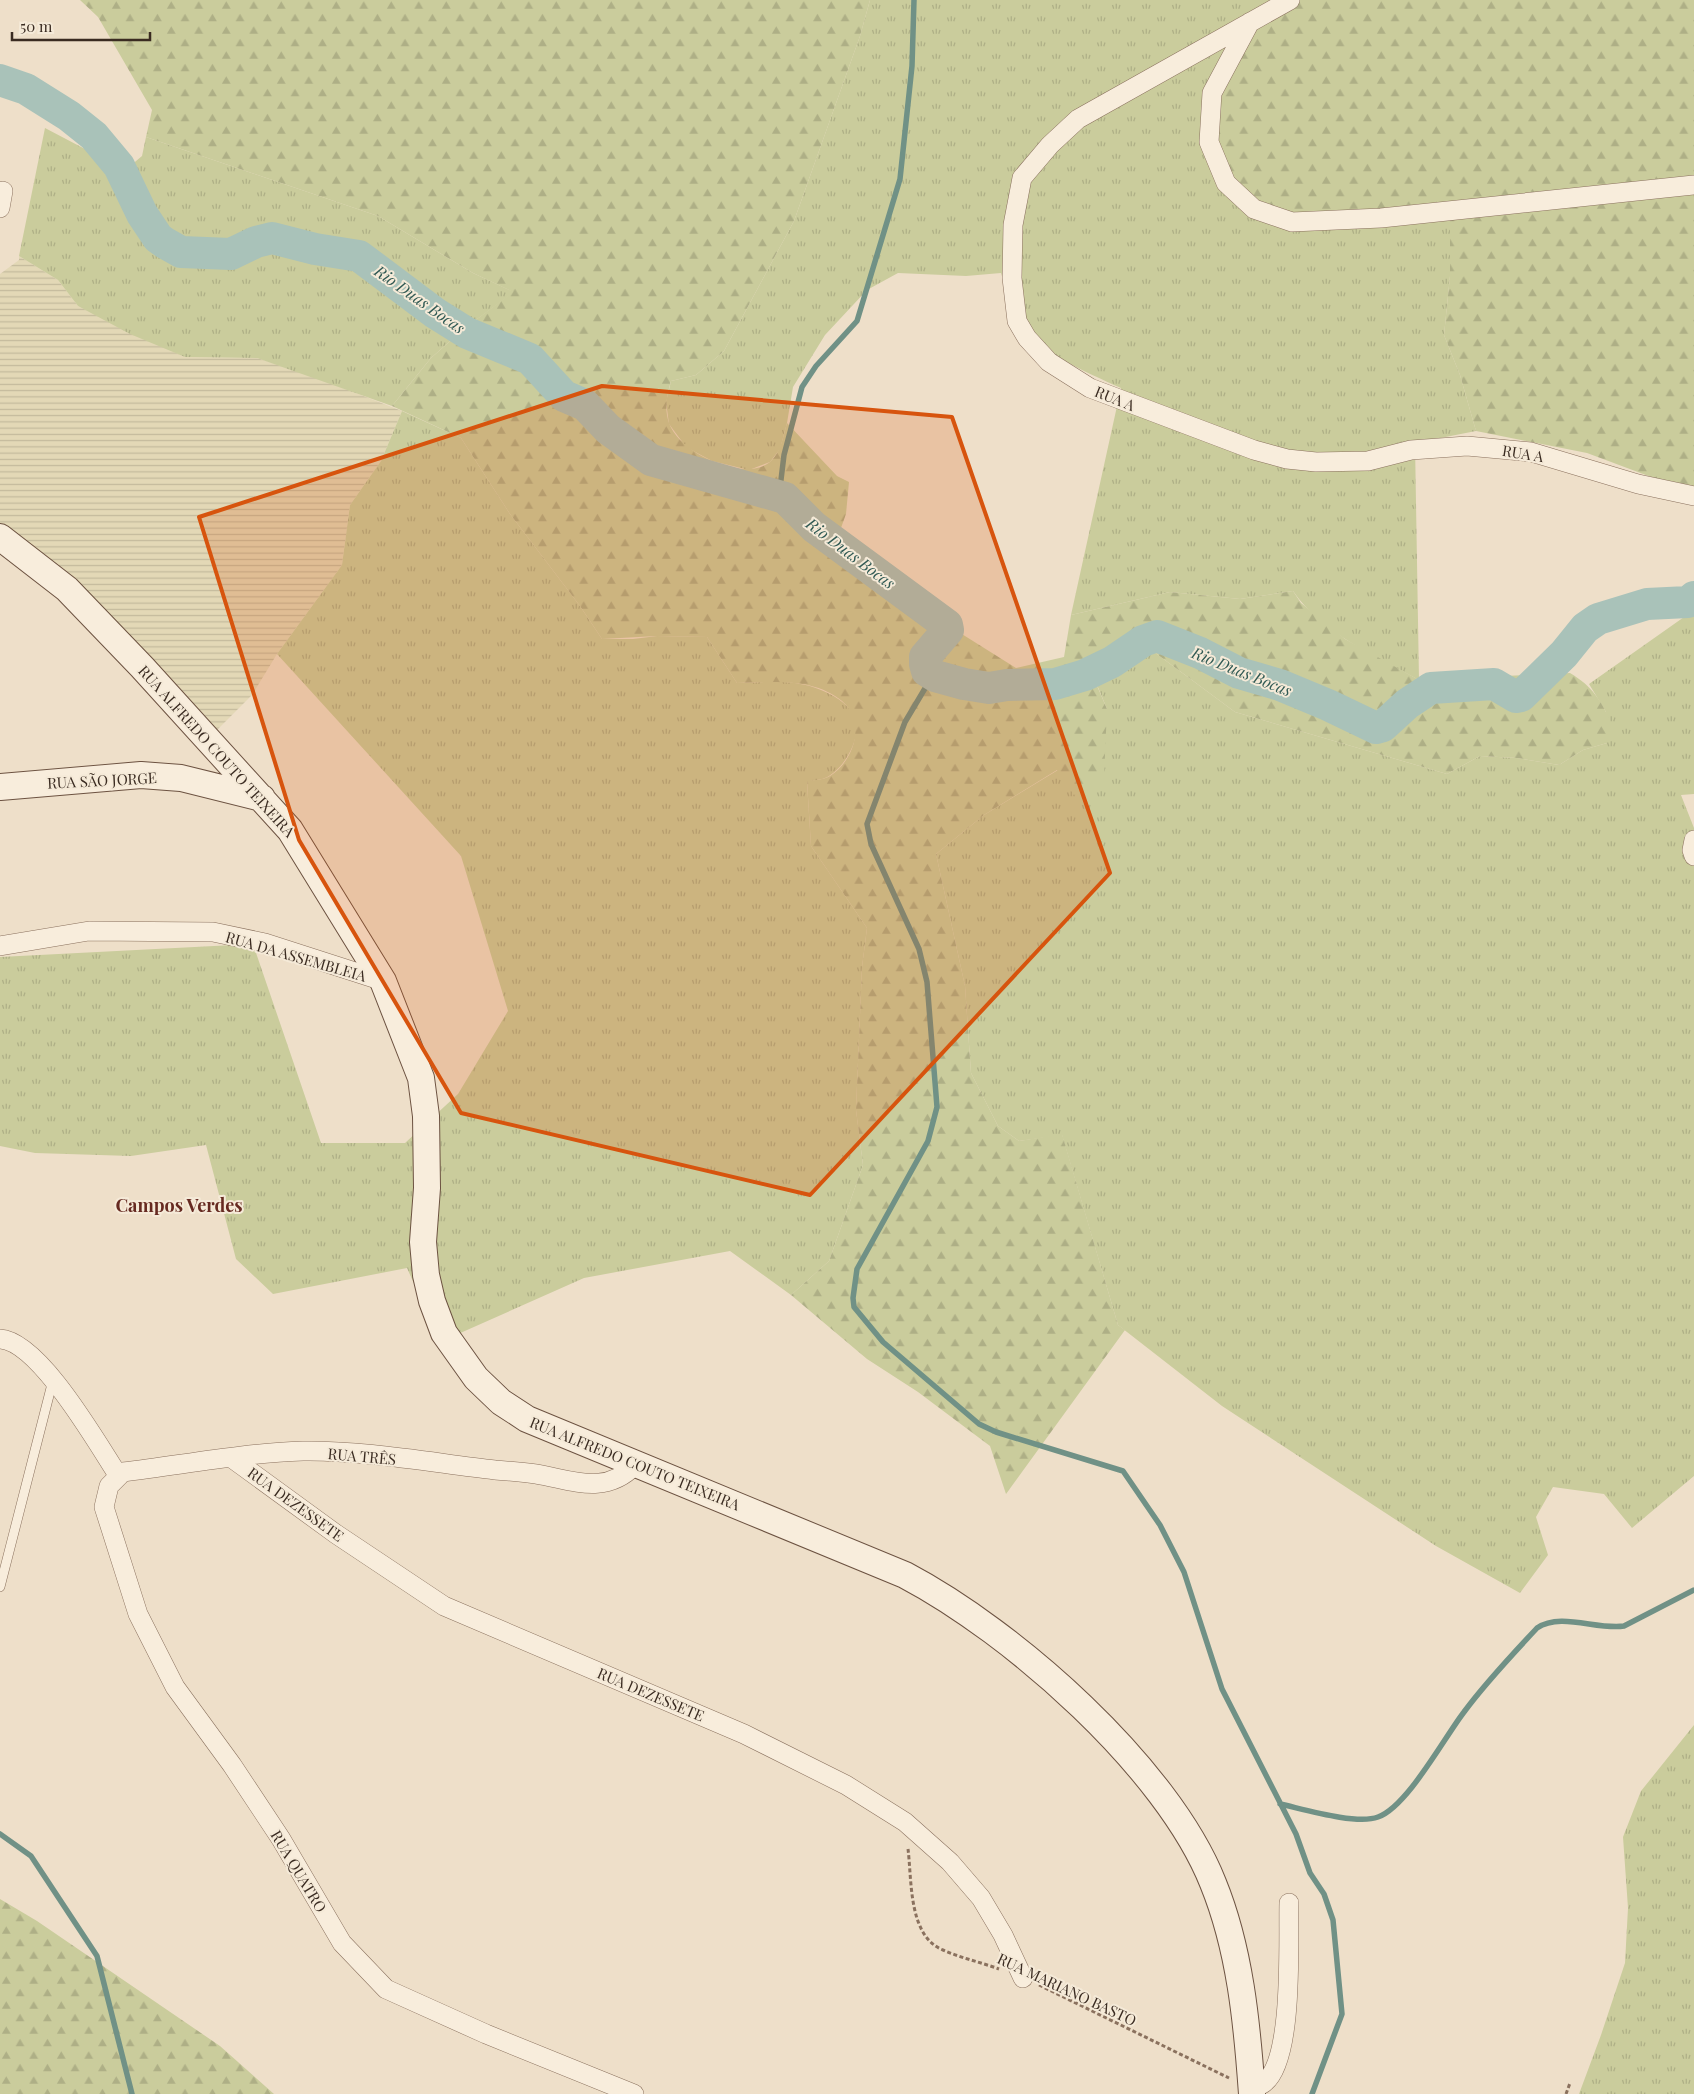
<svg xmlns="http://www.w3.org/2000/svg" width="1694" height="2094" viewBox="0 0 1694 2094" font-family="'Playfair Display',serif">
<defs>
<pattern id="farmland-rules" width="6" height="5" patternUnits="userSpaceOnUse" patternTransform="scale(1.25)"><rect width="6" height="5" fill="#e3d8b6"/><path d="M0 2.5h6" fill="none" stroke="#c4ba9c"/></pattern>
<pattern id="grass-tufts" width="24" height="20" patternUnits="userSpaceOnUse" patternTransform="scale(1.25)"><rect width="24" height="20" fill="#cacc9c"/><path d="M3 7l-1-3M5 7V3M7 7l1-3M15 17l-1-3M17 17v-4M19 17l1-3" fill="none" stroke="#aeaf86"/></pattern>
<pattern id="forest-firs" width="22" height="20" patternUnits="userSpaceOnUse" patternTransform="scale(1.25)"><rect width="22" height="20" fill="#cacc9c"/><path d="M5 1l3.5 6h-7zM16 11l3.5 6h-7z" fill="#aeaf86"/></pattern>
</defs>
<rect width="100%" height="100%" fill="#eedfc9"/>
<path fill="url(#farmland-rules)" d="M19 256 58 280 78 306 185 357 257 358 315 377 402 411 381 461 350 505 342 565 277 654 252 695 216 731 0 545V274L19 260Z"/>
<path fill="url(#grass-tufts)" d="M870 0H1290L1450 213V276L1444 335 1460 375 1476 431 1415 443 1419 680C1375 656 1322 633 1293 591L1240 599 1170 592 1071 615 1121 388C1083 370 1034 352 1013 313 1007 301 1005 285 1001 273L966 276 898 273 867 290 825 335 793 387 787 423 780 449 770 462 749 470 712 461 686 447 669 424 666 402 671 381 696 375 724 351 794 221 860 36Z
M45 128 85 149 117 177 142 156 146 137 378 216 473 273 514 292 465 328 431 358 392 406 257 358 185 357 130 334 78 306 58 280 19 256Z
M402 411 461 438 510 514 580 606 602 639H633L657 636 707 637 737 683C765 682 795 679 821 690 833 695 848 703 854 716 863 735 846 766 829 776 824 780 813 780 807 782L811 846 867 928 862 967 856 1110 863 1165 829 1261 791 1295 730 1251 584 1278 440 1342 407 1268 273 1294 236 1259 206 1145 131 1156 35 1153 0 1146V957L253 944 321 1143H405L458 1094 508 1011 461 856 277 654 342 565 350 505 381 461Z
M1694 610V794L1681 795 1694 828V1476L1632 1528 1604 1494 1553 1487 1536 1517 1548 1555 1520 1593 1436 1546 1222 1406 1118 1325 1062 1135 1019 1141 998 1126 971 1073 965 986 936 854 984 815 1058 770 1107 709 1095 680 1146 646 1235 712 1447 774 1480 756 1517 758 1559 765 1583 750 1607 743 1606 712 1589 684Z
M1694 1725V2094H1579L1601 2035 1625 1963 1628 1908 1623 1837 1641 1791Z"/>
<path fill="url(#forest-firs)" d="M80 0H870L860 36 794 221 724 351 696 375 671 381C667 395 664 408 669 423 679 453 744 483 770 462 781 452 783 437 787 423L837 476 849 482 846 514 837 539 914 604 1016 668 1064 657 1071 615 1170 592 1240 599 1293 591 1301 603 1345 639 1419 680 1570 673C1593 687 1600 699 1612 724L1607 743 1583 750 1559 765 1517 758 1480 756 1447 774 1235 712 1146 646 1095 681 1107 709 1104 778 1074 795 1057 770 984 815 936 854 965 986 971 1073 998 1126 1019 1141 1062 1134 1118 1325 1125 1330 1006 1494 990 1446 918 1392 867 1359 791 1295 829 1261 863 1165 856 1110 862 967 867 928 811 846 807 781C814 780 824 780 830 776 855 760 866 722 842 701 814 677 770 682 737 683L707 637 657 636 602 639 580 606 510 514 461 438 392 406 431 358 465 328 513 292 473 273 378 216 146 137 152 110 98 17Z
M1290 0H1694V493L1587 453 1476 431 1460 375 1444 335 1450 276V212L1291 221 1256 208 1219 167 1215 133 1219 96 1244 34Z
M0 1899 37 1921 220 2046 274 2094H0Z"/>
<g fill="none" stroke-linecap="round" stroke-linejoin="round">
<path stroke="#709186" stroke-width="5.5" d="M783 497 780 488 784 455 802 387 816 366 857 321 900 179 912 66 914 0
M933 675 905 722 867 824 871 844 919 949 927 982 937 1107 928 1141 857 1269 853 1298 854 1307 883 1342 979 1424 996 1432 1123 1471 1160 1525 1184 1572 1222 1689 1296 1834 1310 1873 1324 1894 1333 1920 1342 2014 1312 2094
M1280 1804C1303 1809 1356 1825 1378 1817 1407 1807 1444 1738 1464 1712 1486 1682 1512 1655 1537 1628 1561 1612 1596 1630 1624 1626L1694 1590
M0 1834 31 1856 97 1956 132 2094"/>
<path stroke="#a9c2b9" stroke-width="32" d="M0 80 26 89 69 116 94 136 119 166 142 214 158 238 165 243 181 252 231 254 256 242 272 238 315 249 359 256 435 313 467 333 530 359 564 396 585 405 608 429 651 460 785 498 814 527 947 625 948 630 925 657V664L927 671 935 676 964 684 989 688 1007 685 1055 684 1085 675 1112 662 1143 641 1157 636 1200 653 1239 673 1280 685 1328 705 1376 728 1383 726 1407 704 1431 688 1494 684 1516 697 1521 696 1564 654 1585 628 1598 619 1647 604 1688 602 1694 597"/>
<defs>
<path id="lane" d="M0 1587 53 1380"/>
<path id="street" d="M1290 0 1078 119 1050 145 1022 178 1013 225 1012 278 1017 321 1027 338 1049 362 1090 388 1254 450 1287 459 1316 462 1368 461 1411 450 1467 446 1531 452 1638 484 1694 496
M1250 22 1212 93 1209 142 1226 183 1254 209 1292 222 1381 218 1694 185
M0 208 3 191
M1694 840 1692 850 1694 856
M0 946 89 931 213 932 265 943 383 981
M0 1339C39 1341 97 1443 118 1475
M233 1459 336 1534 444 1606 744 1734 846 1785 905 1822 950 1862 981 1898 1003 1935 1023 1978
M1252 2089C1256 2087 1262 2085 1265 2082 1294 2058 1288 1941 1289 1903
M634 2094 486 2034 386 1989 342 1943 281 1839 232 1765 175 1687 138 1614 104 1507 109 1486 123 1472C182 1465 243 1453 303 1451 363 1450 434 1463 495 1470 508 1471 522 1472 536 1474 573 1480 605 1496 635 1465"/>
<path id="secondary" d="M0 537 67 589 142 667 290 830 383 981 421 1078 426 1116 427 1188 423 1242 426 1275 432 1301 444 1333 476 1378 501 1402 527 1419 905 1575C1013 1632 1167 1767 1213 1883 1240 1949 1247 2023 1252 2094
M0 787 141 775 181 778 262 798"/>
</defs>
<use href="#lane" stroke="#8a715e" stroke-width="10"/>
<use href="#street" stroke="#8a715e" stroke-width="20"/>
<use href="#secondary" stroke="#6c5241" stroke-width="28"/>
<path stroke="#8a715e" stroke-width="3" stroke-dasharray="4 2.5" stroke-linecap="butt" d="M908 1849C912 1880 908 1936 943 1950 961 1958 980 1962 999 1969
M1039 1985 1229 2078
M1566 2094 1570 2083"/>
<use href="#lane" stroke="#f8eddc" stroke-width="9"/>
<use href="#street" stroke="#f8eddc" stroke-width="19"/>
<use href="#secondary" stroke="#f8eddc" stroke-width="26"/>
</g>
<path fill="#d7540e" fill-opacity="0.2" stroke="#d7540e" stroke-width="4" stroke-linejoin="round" d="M602 386 952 417 1110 873 810 1195 461 1113 299 840 199 517Z"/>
<g text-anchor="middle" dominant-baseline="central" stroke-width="4" stroke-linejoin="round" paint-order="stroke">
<g font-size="15" fill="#3a2b21" stroke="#f5ead8">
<text transform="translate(1115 398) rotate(22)">RUA A</text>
<text transform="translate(1523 453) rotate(9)">RUA A</text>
<text transform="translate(217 751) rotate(48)">RUA ALFREDO COUTO TEIXEIRA</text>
<text transform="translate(102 780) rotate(-3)">RUA SÃO JORGE</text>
<text transform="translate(296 956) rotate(16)">RUA DA ASSEMBLEIA</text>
<text transform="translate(362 1456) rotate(5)">RUA TRÊS</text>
<text transform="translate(635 1463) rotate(22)">RUA ALFREDO COUTO TEIXEIRA</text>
<text transform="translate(296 1504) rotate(36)">RUA DEZESSETE</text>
<text transform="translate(651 1694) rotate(23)">RUA DEZESSETE</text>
<text transform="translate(299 1871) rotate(59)">RUA QUATRO</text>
<text transform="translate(1067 1989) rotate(25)">RUA MARIANO BASTO</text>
</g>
<g font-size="16" font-style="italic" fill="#315a54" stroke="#f5ead8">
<text transform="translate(420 299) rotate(35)">Rio Duas Bocas</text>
<text transform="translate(851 553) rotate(37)">Rio Duas Bocas</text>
<text transform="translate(1242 671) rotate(22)">Rio Duas Bocas</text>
</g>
<g font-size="18" font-weight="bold" fill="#662a21" stroke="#f5ead8">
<text x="179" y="1205">Campos Verdes</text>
</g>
</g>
<path d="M12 32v8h138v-8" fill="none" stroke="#3a2b21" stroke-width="2.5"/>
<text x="20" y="32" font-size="15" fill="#3a2b21" stroke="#f5ead8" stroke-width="4" paint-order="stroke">50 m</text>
</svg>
